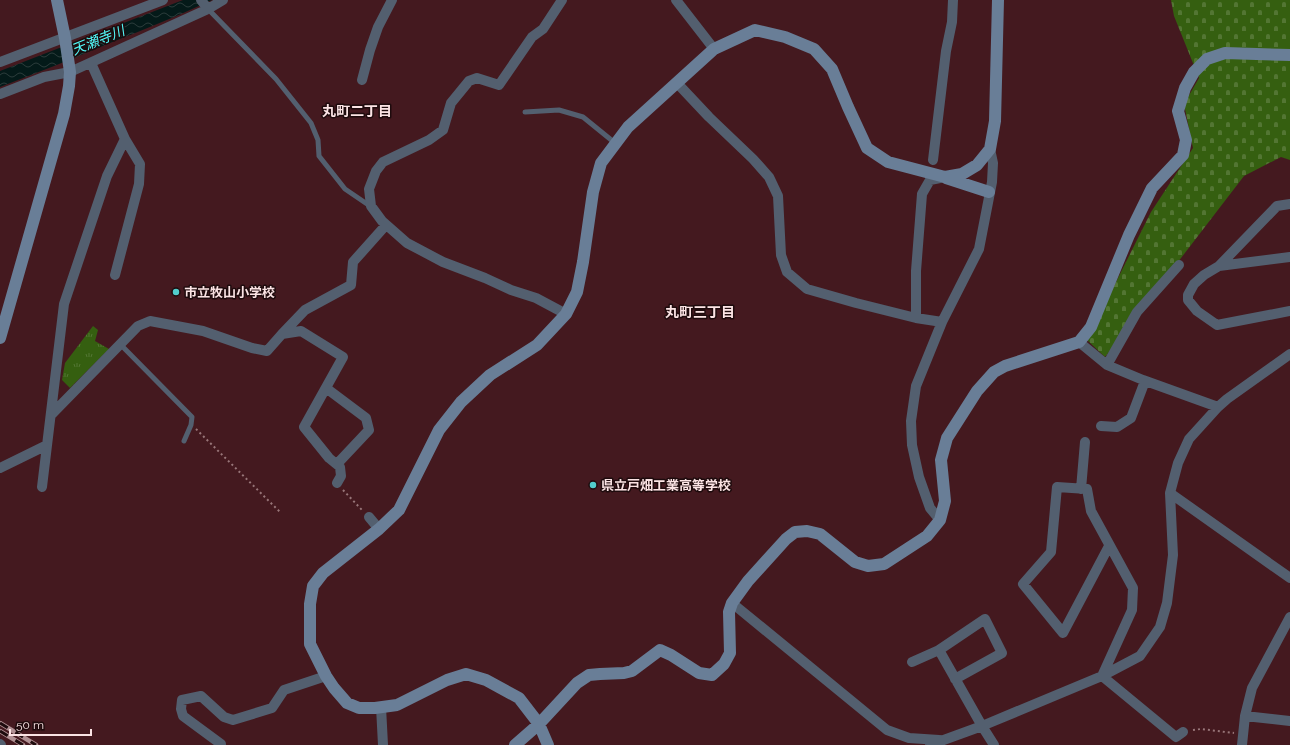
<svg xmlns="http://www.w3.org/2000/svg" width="1290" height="745" viewBox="0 0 1290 745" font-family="Raleway,'Noto Sans JP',sans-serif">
<defs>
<pattern id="cemetery-stones" width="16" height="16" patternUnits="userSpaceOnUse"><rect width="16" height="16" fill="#355f10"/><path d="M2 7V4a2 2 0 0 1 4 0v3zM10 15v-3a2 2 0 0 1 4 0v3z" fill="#537633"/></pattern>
<pattern id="park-tufts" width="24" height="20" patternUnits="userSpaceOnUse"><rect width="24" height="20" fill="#355f10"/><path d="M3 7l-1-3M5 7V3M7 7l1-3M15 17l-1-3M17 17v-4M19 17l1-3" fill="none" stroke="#537633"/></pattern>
<pattern id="water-waves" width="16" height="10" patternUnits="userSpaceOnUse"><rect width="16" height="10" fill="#041a19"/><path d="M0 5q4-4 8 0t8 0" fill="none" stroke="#2a3b3a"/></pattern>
</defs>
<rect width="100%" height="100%" fill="#44191f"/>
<path fill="url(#cemetery-stones)" d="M1171 0H1290V160L1281 157 1244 176 1105 357 1087 340 1151 212 1193 148 1184 104 1199 78 1174 16Z"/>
<path fill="url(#park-tufts)" d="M93 326 98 330 95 341 109 349 70 388 62 380 65 363Z"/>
<path fill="url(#water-waves)" d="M183 0H212C178 16 145 29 110 43 74 58 37 73 0 87V71Z"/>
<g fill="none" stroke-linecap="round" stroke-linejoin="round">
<path stroke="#987679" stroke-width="2" stroke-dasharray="2 3" stroke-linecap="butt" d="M196 429 281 513
M343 490 362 510
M1193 730 1201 729 1234 733"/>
<path stroke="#535f6f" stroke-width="5" d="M208 9 276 79 311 123 318 140 319 156 345 189 370 206
M525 112 559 110 583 117 615 143
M120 344 192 417 191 425 184 441"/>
<path stroke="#535f6f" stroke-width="10" d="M201 0 208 9
M562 0 543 29 532 37 499 85 477 78 469 81 451 103 443 130 429 140 383 162 376 171 369 189 371 206 382 221 407 243 443 262 485 278 511 290 536 298 566 314
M676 0 714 49
M0 62 163 0
M91 63 125 139 140 164 139 184 115 275
M362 80 370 50 378 27 392 0
M677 83 709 117 753 159 769 177 778 196 781 255 787 272 807 289 856 303 916 318 942 322
M0 94 44 77 70 72 208 9 223 0
M933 160 946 51 952 22 953 0
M1290 204 1277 206 1219 266 1204 275 1194 284 1188 295V300L1197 311 1217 325 1290 311
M1219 266 1290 257
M916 318V271L922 194 930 180 945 177
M282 334 301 331 343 357 304 427 329 458 340 467 341 476 337 483
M1079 342 1107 365 1143 380 1218 407
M1107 365 1137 312 1179 265
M326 388 366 418 369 430 337 464
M51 415 138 326 150 321 203 331 252 348 267 351 282 334 305 310 351 285 353 262 386 225
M1101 426 1117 427 1131 418 1145 381
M0 468 47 445
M42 487 64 304 107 176 125 139
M1081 489 1085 442
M1170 493 1290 578
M369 517 379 529
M940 520 930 508 919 477 912 445 911 421 916 386 942 322 979 249 992 182 993 163 990 149
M732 603 887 730 909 738 939 740
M939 650 985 619 1002 653 955 679
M912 662 939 650 982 726 994 745
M1102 676 1132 610 1133 588 1091 511 1087 489 1057 487 1051 552 1023 584 1063 633 1109 546
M1102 676 1176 737 1183 732
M381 707 383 745
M1245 716 1290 721
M0 744 1 745
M220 745 221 744 183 716 181 709 182 700 201 696 224 717 233 720 272 708 284 690 326 676
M930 745 982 726 1102 676 1140 656 1160 627 1167 603 1173 555 1170 493 1178 463 1189 439 1218 407 1227 399 1290 354
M1242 745 1245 716 1252 688 1290 617"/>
<path stroke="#697e97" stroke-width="12" d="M946 178 989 192
M0 338 64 114 69 86 70 72 65 38 57 0
M515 745 539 724 577 683 589 675 600 674 624 673 632 671 660 650 671 655 699 673 712 675 724 664 730 653 729 612 732 603 748 581 786 539 795 532 807 531 820 534 855 562 868 566 884 564 927 536 940 520 945 501 941 460 947 438 977 391 994 372 1005 366 1079 342 1091 327 1129 235 1152 188 1183 155 1186 140 1178 111 1185 88 1194 72 1207 59 1225 53 1290 55
M548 745 539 724 519 698 486 680 466 674 447 680 397 705 375 708H359L347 703 334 688 326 676 310 644V604L313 586 323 573 379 529 399 510 439 430 461 402 490 375 537 345 566 314 577 292 583 262 593 192 601 163 628 127 714 49 755 30 785 37 814 49 832 69 848 107 867 148 888 162 945 177 962 174 977 165 990 149 995 121 998 0"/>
<defs>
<path id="rail" d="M0 723 36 745
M0 731 23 745"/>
</defs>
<use href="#rail" stroke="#b09093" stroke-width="4.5"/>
<use href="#rail" stroke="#1e0b0d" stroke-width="3" stroke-dasharray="9" stroke-linecap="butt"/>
</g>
<g fill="#52cdcc" stroke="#1e0b0d" stroke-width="1.5">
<circle cx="176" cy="292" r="4"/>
<circle cx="593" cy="485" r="4"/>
</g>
<g text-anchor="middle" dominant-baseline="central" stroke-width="3" stroke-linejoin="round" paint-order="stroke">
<g font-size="13" font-weight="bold" fill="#fbe3e4" stroke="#1e0b0d" text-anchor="start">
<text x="184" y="292">市立牧山小学校</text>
<text x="601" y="485">県立戸畑工業高等学校</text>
</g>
<g font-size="14" font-style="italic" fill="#52fbfa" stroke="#1e0b0d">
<text transform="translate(98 40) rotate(-22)">天瀬寺川</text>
</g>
<g font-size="14" font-weight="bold" fill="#fbe3e4" stroke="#1e0b0d">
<text x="357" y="111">丸町二丁目</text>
<text x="700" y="312">丸町三丁目</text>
</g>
</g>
<path d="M10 729v6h81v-6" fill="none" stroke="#fbe3e4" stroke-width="2"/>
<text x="16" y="729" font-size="12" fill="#fbe3e4" stroke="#1e0b0d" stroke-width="3" paint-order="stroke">50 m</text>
</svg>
